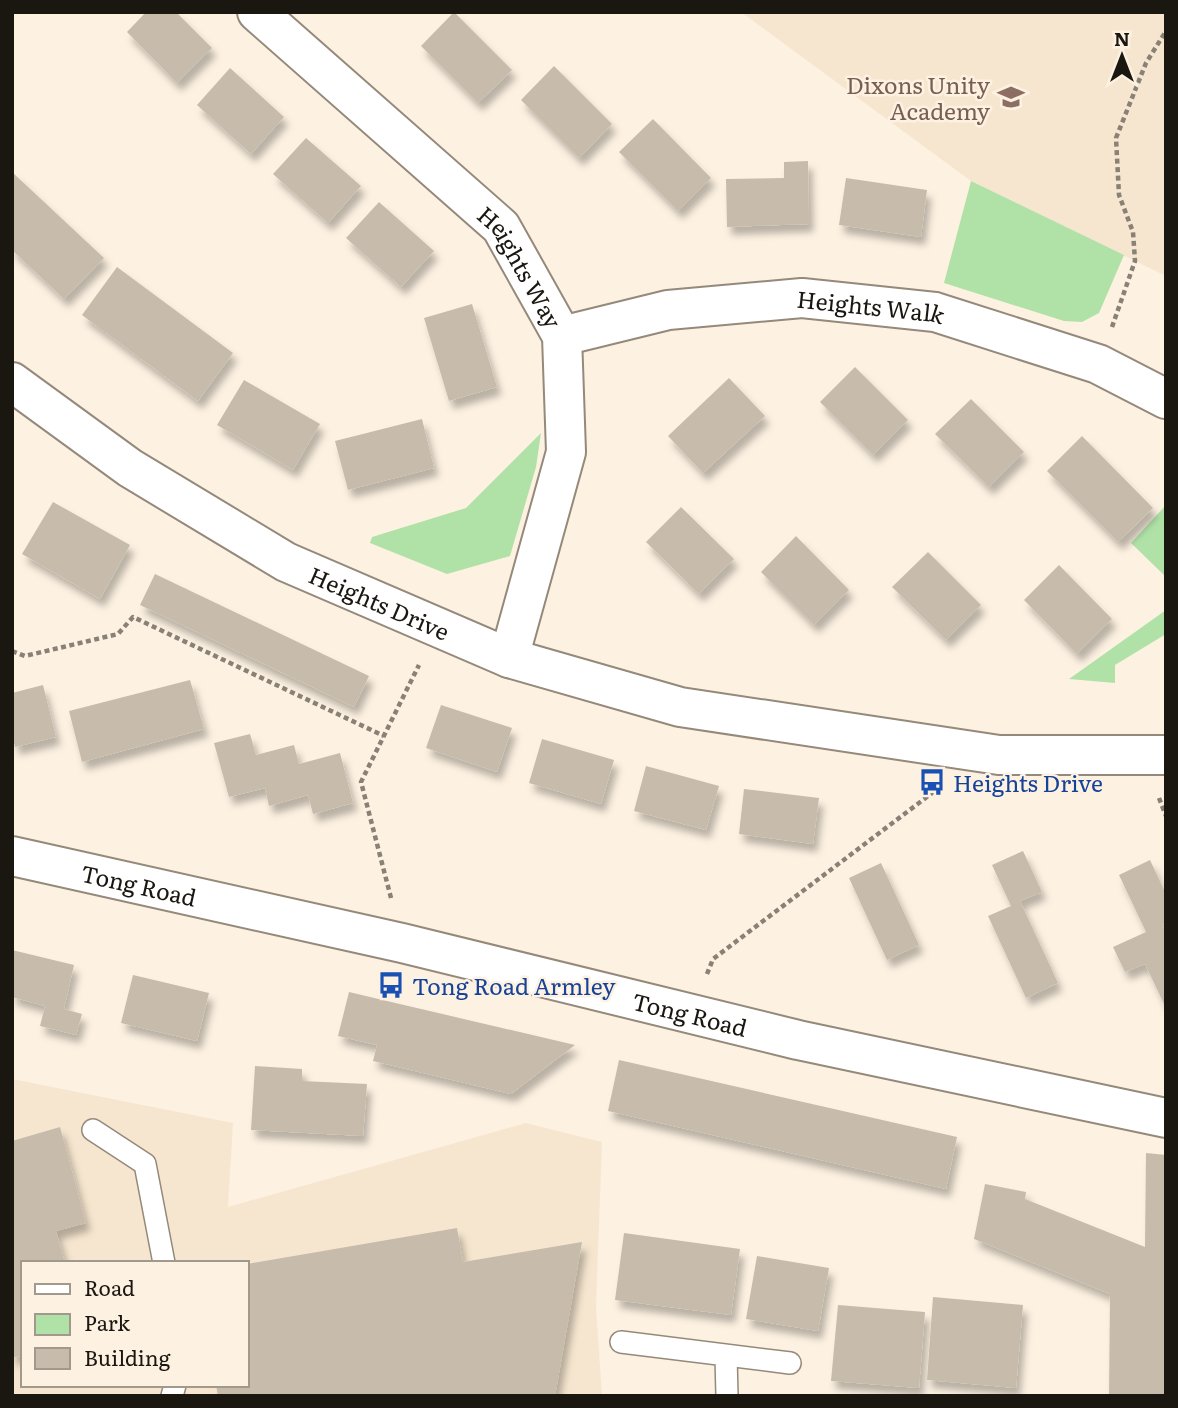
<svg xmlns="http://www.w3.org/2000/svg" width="1178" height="1408" viewBox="0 0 1178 1408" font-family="Literata,serif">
<defs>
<filter id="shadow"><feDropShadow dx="4.5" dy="8" stdDeviation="3.5" flood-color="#0004"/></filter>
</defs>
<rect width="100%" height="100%" fill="#fdf1e1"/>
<path fill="#f6e6cf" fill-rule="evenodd" d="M741 12H1166V276L971 181Z
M12 1079 233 1123 228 1207 526 1123 602 1142 596 1307 602 1396H12ZM23 1263H247V1385H23Z"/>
<path fill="#b0e2a7" d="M971 181 1124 255 1099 313 1082 322 1064 321 944 283Z
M541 433 536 467 510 556 447 574 370 543 372 537 466 508Z
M1166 505V577L1131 543Z
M1166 610V634L1115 665V683L1069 679Z"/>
<path fill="#c7bcac" filter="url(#shadow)" d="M146 12H176L212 48 177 83 127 32Z
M454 12 512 70 478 103 421 46Z
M554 66 612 124 579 158 521 100Z
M230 68 284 117 251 154 197 105Z
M653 119 711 178 678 211 619 152Z
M306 138 361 186 328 223 273 174Z
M808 161 809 224 727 227 726 179 784 178V162Z
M12 172 104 258 64 299 12 250Z
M846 178 927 190 921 237 839 225Z
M379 202 434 251 401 287 346 238Z
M117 267 233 353 198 401 82 315Z
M472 304 497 387 449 401 424 318Z
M855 367 908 420 873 455 820 402Z
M729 378 765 416 703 473 668 436Z
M244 380 320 424 293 470 217 425Z
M971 399 1024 452 989 487 935 434Z
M422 419 434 468 348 490 335 441Z
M1082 436 1153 508 1118 542 1047 471Z
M53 502 130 545 100 599 22 554Z
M681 507 734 559 699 594 646 542Z
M796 536 849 590 814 625 761 572Z
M928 552 981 605 946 640 892 587Z
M1059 565 1112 619 1077 654 1024 600Z
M155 574 369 676 354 707 140 605Z
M190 680 204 729 82 762 69 711Z
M43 685 56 737 15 747 12 734V693Z
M441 705 512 728 497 772 426 748Z
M250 734 256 755 294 745 299 764 340 753 353 803 313 814 308 795 269 806 265 788 229 797 214 743Z
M542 739 614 760 601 804 529 783Z
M646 766 719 786 706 830 634 811Z
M744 789 819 798 813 844 739 834Z
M1023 851 1042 892 1020 901 1058 983 1026 998 988 916 1011 906 992 865Z
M1150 860 1166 894V923L1162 925 1166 932V1008L1145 964 1125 972 1113 947 1146 932 1119 875Z
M881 863 919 945 887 960 849 878Z
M12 950 74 965 64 1009 82 1014 76 1035 40 1026 45 1006 12 997Z
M133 975 209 993 197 1041 121 1023Z
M349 992 387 1001 575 1045 511 1094 373 1061 377 1045 338 1036Z
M619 1060 957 1137 946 1189 608 1111Z
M255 1066 302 1069V1081L367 1084 363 1136 251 1130Z
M60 1127 86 1223 56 1231 65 1263H23V1355L12 1358V1141Z
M1146 1153 1166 1155V1396H1109L1110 1294 974 1239 985 1184 1026 1192 1025 1199 1145 1247Z
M457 1228 463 1262 582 1242 555 1396H218L216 1385H247V1264Z
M624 1233 740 1249 731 1315 615 1300Z
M757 1256 829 1268 818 1331 746 1319Z
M933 1297 1023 1305 1016 1388 927 1380Z
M838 1305 925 1312 919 1388 831 1381Z"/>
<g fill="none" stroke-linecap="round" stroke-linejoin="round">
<defs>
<path id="service" d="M93 1130 145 1164 164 1263
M621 1342 790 1363
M726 1356 727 1396
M172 1396 175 1385"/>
<g id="minor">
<path id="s1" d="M257 12 501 227 562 336 566 452 509 658"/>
<path id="s2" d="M562 336 668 310 802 298 935 312 1098 364 1166 399"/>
<path id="s3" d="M12 382 130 468 286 562 509 658 680 707 999 755H1166"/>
</g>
<g id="secondary">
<path id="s4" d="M12 856 402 943 798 1040 1166 1118"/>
</g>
</defs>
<use href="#service" stroke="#94897a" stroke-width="24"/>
<use href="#minor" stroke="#94897a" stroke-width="42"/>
<use href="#secondary" stroke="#94897a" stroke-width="42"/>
<path stroke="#898176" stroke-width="4.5" stroke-dasharray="5 3.5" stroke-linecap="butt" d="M1112 327 1135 261 1133 232 1119 195 1116 138 1146 63 1166 31
M12 651 25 656 118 634 133 617 384 736
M1159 798 1166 816
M391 898 361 782 419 665
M707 974 713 959 936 790"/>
<use href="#service" stroke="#fff" stroke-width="21"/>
<use href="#minor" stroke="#fff" stroke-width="38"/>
<use href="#secondary" stroke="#fff" stroke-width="38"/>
</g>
<defs>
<symbol id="school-bare" viewBox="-9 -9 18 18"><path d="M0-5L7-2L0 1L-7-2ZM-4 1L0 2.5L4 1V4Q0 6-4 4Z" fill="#8d6e63" stroke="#fdf1e1" stroke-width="2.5" paint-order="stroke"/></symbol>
<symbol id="bus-bare" viewBox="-9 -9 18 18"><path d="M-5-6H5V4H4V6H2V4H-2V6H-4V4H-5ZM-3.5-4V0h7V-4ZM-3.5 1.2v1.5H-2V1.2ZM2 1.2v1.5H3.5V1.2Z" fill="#1a4fb4" stroke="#fdf1e1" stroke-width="2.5" paint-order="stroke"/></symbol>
</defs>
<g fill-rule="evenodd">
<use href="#school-bare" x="992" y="78" width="38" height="38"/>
<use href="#bus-bare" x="913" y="763" width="38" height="38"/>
<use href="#bus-bare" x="372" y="966" width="38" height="38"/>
</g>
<g text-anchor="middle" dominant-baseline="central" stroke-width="5" stroke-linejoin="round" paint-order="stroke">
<g font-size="23" fill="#785e54" stroke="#fdf1e1" text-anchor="end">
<text x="990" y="84">Dixons Unity<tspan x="990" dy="26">Academy</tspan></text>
</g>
<g font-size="23" fill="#1a1610" stroke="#fdf1e1">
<text stroke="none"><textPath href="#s1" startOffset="369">Heights Way</textPath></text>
<text stroke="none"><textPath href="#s2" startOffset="313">Heights Walk</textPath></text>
<text stroke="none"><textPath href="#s3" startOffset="430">Heights Drive</textPath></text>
<text stroke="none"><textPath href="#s4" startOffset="130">Tong Road</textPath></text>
<text stroke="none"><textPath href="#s4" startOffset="696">Tong Road</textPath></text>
</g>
<g font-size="23" fill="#164399" stroke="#fdf1e1" text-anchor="start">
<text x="953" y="782">Heights Drive</text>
<text x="412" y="985">Tong Road Armley</text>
</g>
</g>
<rect width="1178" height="1408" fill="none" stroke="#1a1610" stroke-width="28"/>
<rect x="21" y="1261" width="228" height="126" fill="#fdf1e1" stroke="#a2998d" stroke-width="2"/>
<rect x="35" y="1284" width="35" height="10" fill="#ffffff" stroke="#a2998d" stroke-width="2"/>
<text x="84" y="1296" font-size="21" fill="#1a1610">Road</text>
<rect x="35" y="1314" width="35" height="21" fill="#b0e2a7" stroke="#a2998d" stroke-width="2"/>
<text x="84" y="1331" font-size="21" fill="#1a1610">Park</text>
<rect x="35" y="1348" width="35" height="21" fill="#c7bcac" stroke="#a2998d" stroke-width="2"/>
<text x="84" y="1366" font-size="21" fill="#1a1610">Building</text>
<g transform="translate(1122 56)" stroke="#fdf1e1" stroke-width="5" paint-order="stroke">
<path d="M0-5L12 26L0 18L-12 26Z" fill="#1a1610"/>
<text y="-10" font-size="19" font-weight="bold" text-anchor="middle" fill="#1a1610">N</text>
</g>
</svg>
